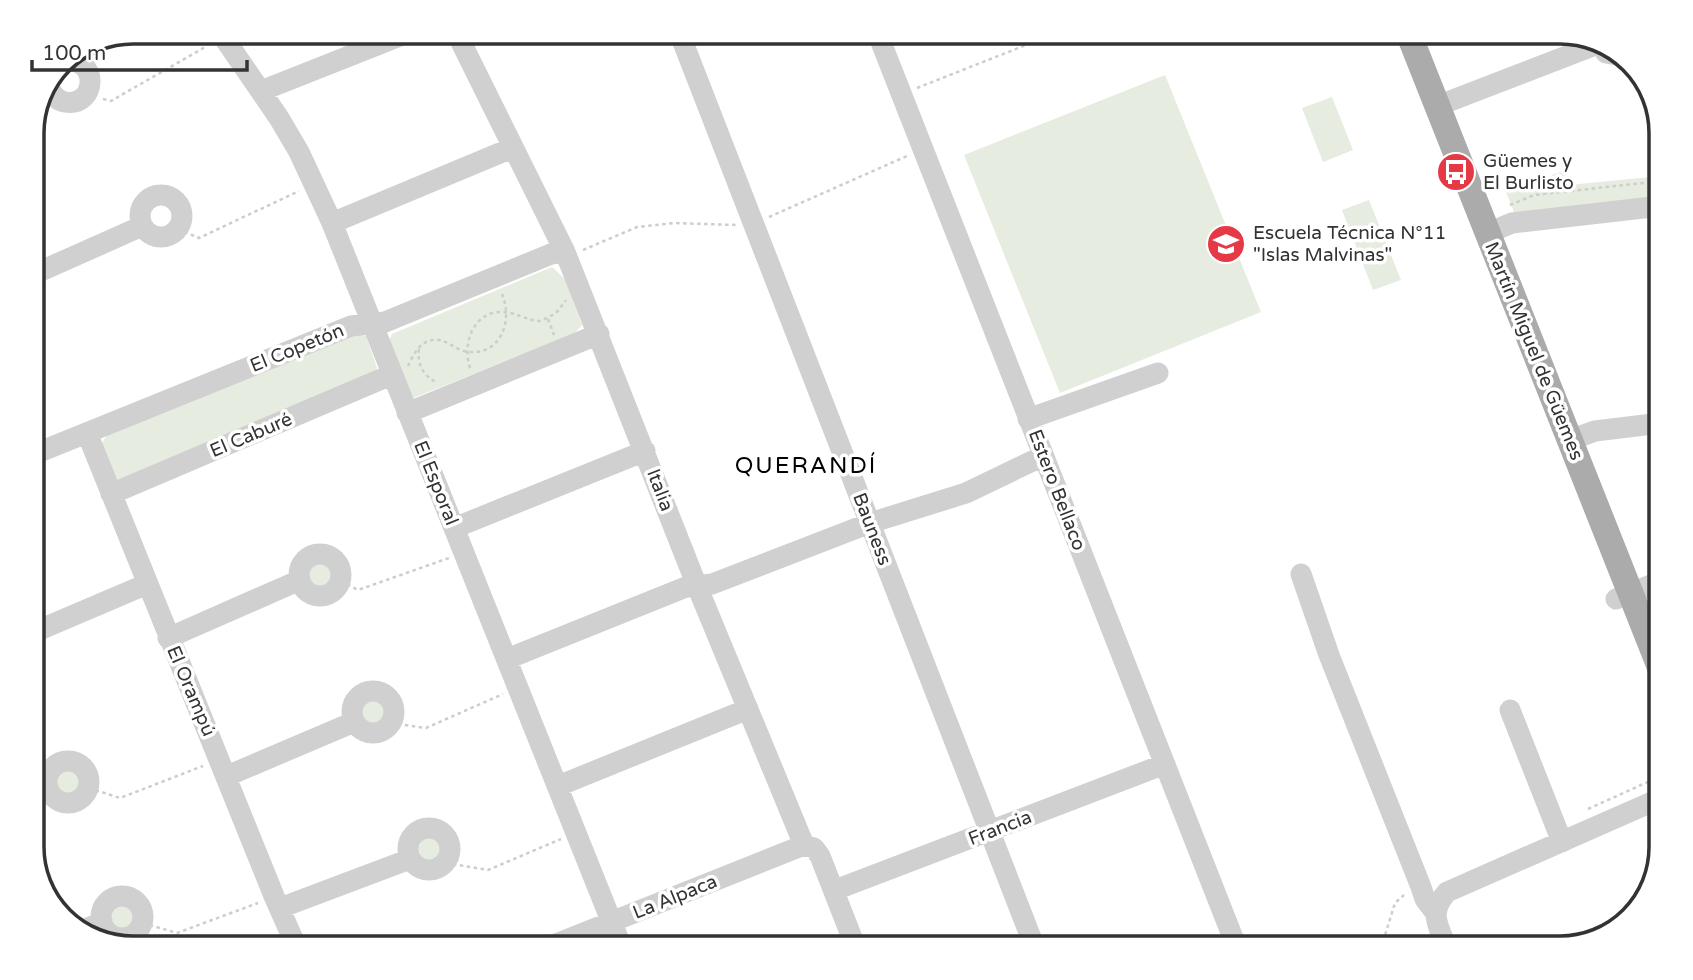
<svg xmlns="http://www.w3.org/2000/svg" width="1693" height="980" viewBox="0 0 1693 980" font-family="'Varela Round',sans-serif">
<rect width="100%" height="100%" fill="#fff"/>
<path fill="#e6ecdf" d="M1165 75 1261 312 1060 393 964 155Z
M1332 97 1353 150 1323 162 1302 108Z
M1563 171 1569 185 1661 176V201L1516 217 1506 192Z
M1369 200 1401 280 1373 290 1342 210Z
M552 267 565 279 582 325 574 334 413 398 386 347 392 334Z
M357 333 366 336 377 368 374 376 118 484 100 446 107 435Z
M307 575a12 12 0 1 1 24 0a12 12 0 1 1-24 0Z
M361 712a12 12 0 1 1 24 0a12 12 0 1 1-24 0Z
M57 783a12 12 0 1 1 24 0a12 12 0 1 1-24 0Z
M419 849a12 12 0 1 1 24 0a12 12 0 1 1-24 0Z
M110 918a12 12 0 1 1 24 0a12 12 0 1 1-24 0Z"/>
<g fill="none" stroke-linecap="round" stroke-linejoin="round">
<path stroke="#cdcdcd" stroke-width="2.5" stroke-dasharray="3.5 3.5" stroke-linecap="butt" d="M917 88 1059 32
M103 99 111 101 207 46
M1510 205 1534 195 1661 181
M769 217 907 156
M178 229 199 238 299 191
M583 250 637 227 674 223 736 225
M548 319 554 335
M419 349C417 365 423 375 437 383
M408 366C413 355 420 341 433 340 445 338 453 348 464 351 499 359 514 322 502 294
M470 368C462 344 473 310 504 312 517 313 528 321 541 321L556 313 566 300
M341 581 358 590 449 558
M391 723 426 728 503 694
M89 788 120 798 203 766
M1588 809 1661 776
M446 863 488 870 561 839
M143 923 177 933 258 903
M1381 948 1395 903 1404 895"/>
<path stroke="#d0d0d0" stroke-width="21" d="M220 32 279 118 299 152 332 223 622 948
M456 32 565 252 697 586 804 845
M679 32 1035 948
M877 32 1237 948
M1598 41 1606 53 1622 56
M49 88C53 95 57 101 65 102 98 108 100 53 61 62
M261 91 410 32
M1437 106 1598 44
M140 216a21 21 0 1 1 42 0a21 21 0 1 1-42 0Z
M332 223 512 148
M1488 233 1512 223 1661 206
M32 275 142 226
M407 413 599 334
M1028 419 1158 373
M87 433 274 896 297 948
M1570 440 1595 431 1661 423
M32 455 351 326 385 322 551 254 565 252
M111 494 391 375
M454 528 645 451
M299 575a21 21 0 1 1 42 0a21 21 0 1 1-42 0Z
M1301 574 1329 655 1421 887 1425 899 1435 912
M1616 599 1661 581
M32 633 147 584
M168 638 300 580
M507 659 686 587 712 584 870 523 966 493 1043 456
M352 712a21 21 0 1 1 42 0a21 21 0 1 1-42 0Z
M1510 710 1562 842
M47 782a21 21 0 1 1 42 0a21 21 0 1 1-42 0Z
M227 776 354 722
M558 786 748 709
M408 849a21 21 0 1 1 42 0a21 21 0 1 1-42 0Z
M804 845 814 848 820 856 856 948
M835 890 1165 764
M101 917a21 21 0 1 1 42 0a21 21 0 1 1-42 0Z
M280 908 410 859
M79 932 102 922
M546 948 804 845
M1447 948C1438 925 1428 913 1447 892L1661 798"/>
<path stroke="#ababab" stroke-width="26" d="M1408 32 1661 670"/>
</g>
<defs>
<symbol id="bus-disc" viewBox="-11 -11 22 22"><circle r="9.5" fill="#e63946" stroke="#fff"/><path d="M-5-6H5V4H4V6H2V4H-2V6H-4V4H-5ZM-3.5-4V0h7V-4ZM-3.5 1.2v1.5H-2V1.2ZM2 1.2v1.5H3.5V1.2Z" fill="#fff"/></symbol>
<symbol id="school-disc" viewBox="-11 -11 22 22"><circle r="9.5" fill="#e63946" stroke="#fff"/><path d="M0-5L7-2L0 1L-7-2ZM-4 1L0 2.5L4 1V4Q0 6-4 4Z" fill="#fff"/></symbol>
</defs>
<g fill-rule="evenodd">
<use href="#bus-disc" x="1434" y="150" width="44" height="44"/>
<use href="#school-disc" x="1204" y="222" width="44" height="44"/>
</g>
<g text-anchor="middle" dominant-baseline="central" stroke-width="7" stroke-linejoin="round" paint-order="stroke">
<g font-size="19" fill="#333" stroke="#fff" text-anchor="start">
<text x="1483" y="161">Güemes y<tspan x="1483" dy="22">El Burlisto</tspan></text>
<text x="1253" y="233">Escuela Técnica N°11<tspan x="1253" dy="22">"Islas Malvinas"</tspan></text>
</g>
<g font-size="19" fill="#333" stroke="#fff">
<text transform="translate(297 348) rotate(-22)">El Copetón</text>
<text transform="translate(1534 351) rotate(68)">Martín Miguel de Güemes</text>
<text transform="translate(251 435) rotate(-23)">El Caburé</text>
<text transform="translate(436 483) rotate(68)">El Esporal</text>
<text transform="translate(660 490) rotate(69)">Italia</text>
<text transform="translate(1057 490) rotate(69)">Estero Bellaco</text>
<text transform="translate(872 529) rotate(69)">Bauness</text>
<text transform="translate(191 691) rotate(67)">El Orampú</text>
<text transform="translate(1000 828) rotate(-21)">Francia</text>
<text transform="translate(675 897) rotate(-22)">La Alpaca</text>
</g>
<g font-size="23" letter-spacing="2" fill="#000" stroke="#fff">
<text x="806" y="466">QUERANDÍ</text>
</g>
</g>
<path d="M0 0H1693V980H0ZM133 44H1560A89 89 0 0 1 1649 133V847A89 89 0 0 1 1560 936H133A89 89 0 0 1 44 847V133A89 89 0 0 1 133 44Z" fill="#fff" fill-rule="evenodd"/>
<path fill="none" stroke="#333" stroke-width="3.5" d="M133 44H1560A89 89 0 0 1 1649 133V847A89 89 0 0 1 1560 936H133A89 89 0 0 1 44 847V133A89 89 0 0 1 133 44Z"/>
<path d="M32 60v10h215v-10" fill="none" stroke="#333333" stroke-width="3.5"/>
<text x="42" y="60" font-size="21" fill="#333333" stroke="#ffffff" stroke-width="5" paint-order="stroke">100 m</text>
</svg>
